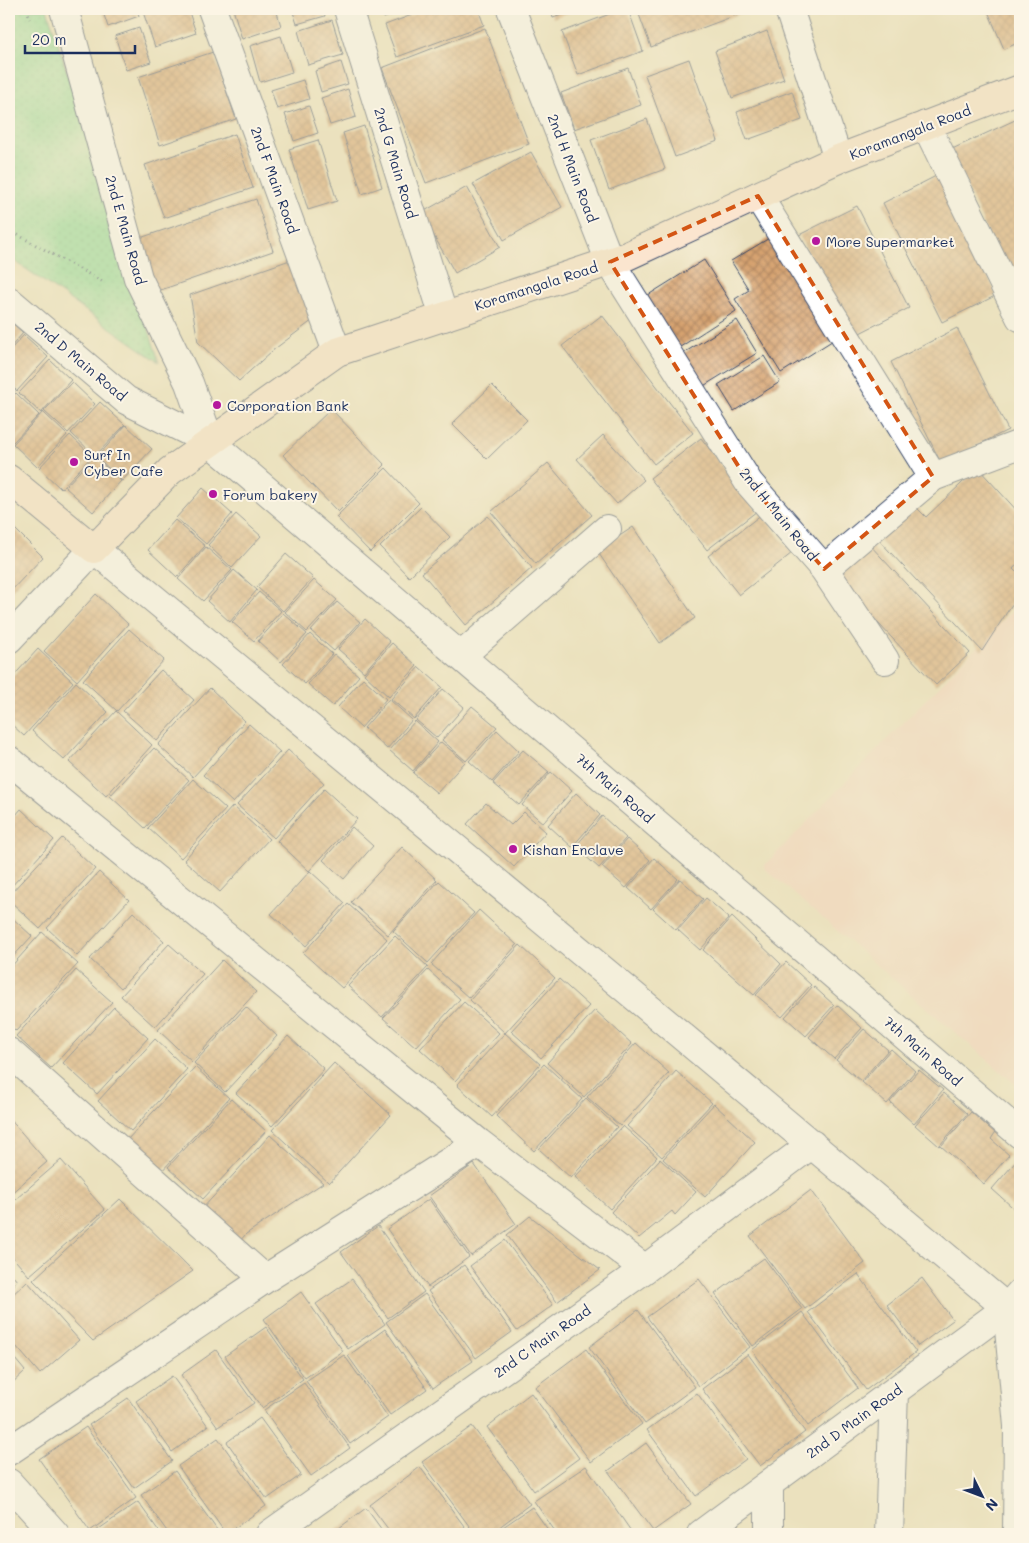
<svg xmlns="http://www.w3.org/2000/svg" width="1029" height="1543" viewBox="0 0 1029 1543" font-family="Mali,sans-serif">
<defs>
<pattern id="park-dots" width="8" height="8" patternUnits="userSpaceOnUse" patternTransform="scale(1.25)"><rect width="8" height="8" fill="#8cdd9d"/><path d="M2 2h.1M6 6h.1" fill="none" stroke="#78be8a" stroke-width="1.8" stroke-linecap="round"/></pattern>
<pattern id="building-cross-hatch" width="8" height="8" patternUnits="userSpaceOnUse" patternTransform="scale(1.25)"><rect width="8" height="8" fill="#d6a270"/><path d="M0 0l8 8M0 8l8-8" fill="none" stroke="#ad845f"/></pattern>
</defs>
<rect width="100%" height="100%" fill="#fcf5e5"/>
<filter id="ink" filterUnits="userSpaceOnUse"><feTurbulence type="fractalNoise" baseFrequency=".02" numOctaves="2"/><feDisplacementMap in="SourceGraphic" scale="10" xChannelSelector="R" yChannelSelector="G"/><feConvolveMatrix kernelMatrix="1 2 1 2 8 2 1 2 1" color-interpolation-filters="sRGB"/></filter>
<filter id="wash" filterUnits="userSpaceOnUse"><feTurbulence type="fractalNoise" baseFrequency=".0096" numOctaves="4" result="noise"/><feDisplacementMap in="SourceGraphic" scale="20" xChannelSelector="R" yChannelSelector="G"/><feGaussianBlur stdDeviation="1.12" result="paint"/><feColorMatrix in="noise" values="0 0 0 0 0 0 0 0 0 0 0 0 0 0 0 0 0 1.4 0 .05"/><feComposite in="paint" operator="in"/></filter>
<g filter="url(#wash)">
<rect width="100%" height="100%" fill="#ebe1be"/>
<path fill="#f5d3c1" d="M1020 603V1088L763 867Z"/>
<path fill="url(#park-dots)" stroke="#54867e" d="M9 9H47L159 362 9 257Z"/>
<g id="blocks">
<path fill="url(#building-cross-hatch)" d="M102 9H137L139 16 108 27Z
M142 9H188L196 33 155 47Z
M233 9H276L281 26 242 39Z
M292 9H323L325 16 297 24Z
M380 9H409L384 18Z
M428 9H478L484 25 397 57 385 25Z
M550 9H579L553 18Z
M623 9H628L643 51 578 75 562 32Z
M637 9H741L742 13 651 47Z
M987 9H1020V42L1004 49Z
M332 20 343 55 308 65 298 31Z
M139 28 151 62 126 70 115 36Z
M485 28 529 144 426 183 382 68Z
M767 31 784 79 732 98 715 51Z
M281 36 292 72 260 82 250 46Z
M213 52 236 119 160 145 138 77Z
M689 59 718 141 675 157 645 75Z
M341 62 348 84 321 92 315 71Z
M628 68 641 105 574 129 561 93Z
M303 80 309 99 277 109 271 90Z
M348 89 356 117 330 125 321 98Z
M792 91 802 120 747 140 737 112Z
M309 106 318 133 294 141 285 114Z
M647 119 665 169 609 190 591 140Z
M1015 120 1020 132V303L950 150Z
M364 126 382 187 362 194 343 133Z
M235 134 253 188 164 218 145 165Z
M318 140 337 201 308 210 289 149Z
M531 152 562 207 504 240 473 184Z
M938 175 997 295 942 322 883 203Z
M467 187 500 247 455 273 421 213Z
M256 199 273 251 155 292 137 239Z
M857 206 909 308 850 338 799 235Z
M771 237 835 339 781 373 735 299 749 290 731 261Z
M290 260 313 320 272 351 239 381 198 342 190 295Z
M704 260 736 311 677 349 645 297Z
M602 315 693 433 654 464 562 346Z
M9 320 23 333 9 349Z
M737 320 757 353 702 387 682 354Z
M957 328 1008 430 941 463 891 362Z
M24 335 48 357 17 391 9 383V351Z
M764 356 780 382 734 411 718 385Z
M50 360 71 380 41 413 19 393Z
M72 382 95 404 68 433 44 411Z
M9 385 15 391 9 398Z
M492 385 527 420 487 459 452 424Z
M16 393 39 415 11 444 9 442V400Z
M100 402 125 425 95 456 71 433Z
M331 409 385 465 338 512 283 455Z
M43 412 67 435 37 467 13 444Z
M126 425 152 449 122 481 97 457Z
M70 435 92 456 61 489 39 468Z
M603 435 644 480 617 504 577 459Z
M701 438 757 511 707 550 650 478Z
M94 456 121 481 93 512 65 487Z
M548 463 592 515 536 564 491 512Z
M386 468 419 503 370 552 336 517Z
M978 468 1020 514V561L1013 569 1020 576V592L982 651 877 538 913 504 926 517Z
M203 488 232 514 206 544 176 518Z
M421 507 450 537 409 577 380 547Z
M236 514 261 536 232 568 208 545Z
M762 514 792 553 739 595 708 556Z
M488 516 532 568 466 625 422 573Z
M175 520 205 546 177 577 148 550Z
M9 523 43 557 9 593Z
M633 527 695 618 660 643 597 551Z
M869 544 970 653 936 685 834 576Z
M206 547 232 570 203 601 178 579Z
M286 554 313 578 283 611 257 587Z
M234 570 257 590 230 622 207 601Z
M314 580 337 600 307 632 285 612Z
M259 592 281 611 254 641 232 622Z
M96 594 128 624 77 681 44 651Z
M337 602 360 622 334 651 311 631Z
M283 613 307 634 281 662 258 641Z
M365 619 390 642 364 672 338 649Z
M129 629 164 660 117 711 83 680Z
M310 634 332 654 305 684 283 664Z
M392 643 417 666 389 697 364 674Z
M38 649 73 682 24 736 9 722V681Z
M334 654 359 676 333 706 308 684Z
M419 667 442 687 414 719 391 699Z
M161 670 194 700 157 741 123 711Z
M363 678 386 699 361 728 338 707Z
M76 682 108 712 64 760 32 731Z
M210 688 245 721 193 777 158 745Z
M443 689 464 707 437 738 416 720Z
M389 699 412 720 387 749 364 728Z
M472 706 497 727 466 761 442 740Z
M116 711 152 745 106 796 69 762Z
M415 721 438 742 413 771 389 750Z
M249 724 280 752 233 803 203 775Z
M497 730 519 751 492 782 469 761Z
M441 742 465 762 437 793 413 773Z
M154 748 189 780 145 828 110 796Z
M288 750 324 783 274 838 237 805Z
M523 750 549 772 519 805 493 783Z
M551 772 572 791 543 823 522 805Z
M193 779 226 809 181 858 148 828Z
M324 789 357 819 309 871 277 841Z
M576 793 600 815 572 847 548 825Z
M486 803 511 825 524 812 546 832 514 867 467 824Z
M233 806 269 839 220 892 184 860Z
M21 809 54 840 9 889V823Z
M602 816 626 838 599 868 575 847Z
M352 827 373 846 344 879 323 860Z
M62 838 95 869 40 929 9 900V895Z
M627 839 650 860 626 888 602 867Z
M402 847 437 880 388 935 351 902Z
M654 858 678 879 651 909 628 888Z
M310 871 345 903 306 946 271 914Z
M99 872 129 900 77 956 47 928Z
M680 879 703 899 676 930 653 909Z
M439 881 474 913 428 963 393 931Z
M706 898 729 918 700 950 678 930Z
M348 904 387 939 342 988 303 953Z
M479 910 517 945 469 998 431 964Z
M133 912 164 941 121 988 90 959Z
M9 915 32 936 9 961Z
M732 917 781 964 754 995 703 950Z
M42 932 78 964 16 1031 9 1024V969Z
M395 936 428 967 382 1017 348 986Z
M169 944 203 974 155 1027 121 996Z
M520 945 555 978 505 1033 470 1000Z
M222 960 256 992 192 1062 158 1030Z
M786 962 811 985 782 1017 756 995Z
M76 970 112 1002 51 1068 16 1036Z
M428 970 460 999 416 1047 383 1018Z
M559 979 589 1006 541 1058 511 1031Z
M813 986 834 1005 806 1036 785 1017Z
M464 1002 499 1033 455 1081 420 1049Z
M837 1005 862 1028 834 1059 809 1037Z
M114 1007 148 1038 97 1094 63 1063Z
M246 1007 277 1036 225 1092 194 1063Z
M595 1010 632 1044 584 1097 547 1063Z
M864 1029 888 1050 861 1081 836 1060Z
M505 1033 540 1064 492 1117 457 1085Z
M288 1036 324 1069 272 1126 236 1093Z
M155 1039 187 1069 131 1131 98 1101Z
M636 1043 669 1073 620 1126 587 1097Z
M891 1049 915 1071 887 1104 862 1082Z
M334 1063 391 1115 329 1183 272 1130Z
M544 1064 582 1099 534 1151 496 1116Z
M195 1067 229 1098 160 1173 126 1141Z
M919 1070 943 1090 914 1124 890 1102Z
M676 1071 712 1103 662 1157 627 1126Z
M944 1093 967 1114 939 1146 915 1125Z
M586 1098 617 1127 571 1178 539 1149Z
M231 1099 266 1131 203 1199 168 1167Z
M714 1104 755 1142 705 1197 663 1159Z
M971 1112 995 1133 991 1139 1009 1155 984 1184 941 1146Z
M9 1118 47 1162 9 1195Z
M623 1126 657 1157 610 1209 575 1177Z
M270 1135 323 1183 246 1234 238 1243 201 1210Z
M660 1159 696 1192 675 1215 672 1211 639 1238 611 1212Z
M1018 1159 1020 1161V1214L992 1189Z
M61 1160 105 1210 29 1276 9 1253V1205Z
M474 1164 516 1224 471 1256 429 1196Z
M811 1190 865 1263 805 1309 750 1236Z
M120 1199 193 1271 93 1341 33 1280Z
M429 1199 469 1257 428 1287 387 1229Z
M530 1216 600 1270 557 1302 507 1235Z
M378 1226 424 1292 388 1318 341 1252Z
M505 1240 553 1305 517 1331 470 1266Z
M764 1258 802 1309 753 1346 715 1294Z
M464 1265 512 1332 476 1358 428 1291Z
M9 1271 17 1281 9 1288Z
M858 1274 916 1352 866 1390 808 1312Z
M922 1278 953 1320 918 1346 887 1305Z
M352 1279 385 1324 348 1349 316 1304Z
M699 1279 750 1347 699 1386 647 1317Z
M27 1281 79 1340 40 1374 9 1338V1298Z
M301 1292 343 1351 305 1378 264 1319Z
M425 1294 473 1361 433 1388 386 1322Z
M638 1310 695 1387 645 1424 589 1347Z
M802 1312 858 1388 808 1426 752 1350Z
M266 1327 303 1379 262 1408 225 1356Z
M385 1329 427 1389 390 1415 348 1356Z
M586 1349 642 1424 591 1462 535 1387Z
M216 1350 254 1403 218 1427 181 1375Z
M9 1352 25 1371 9 1386Z
M748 1354 805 1432 760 1466 702 1389Z
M344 1355 388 1417 350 1444 306 1381Z
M172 1376 208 1426 172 1452 136 1401Z
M304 1383 350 1448 311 1476 264 1410Z
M531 1393 579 1458 534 1491 487 1427Z
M697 1393 746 1459 696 1496 647 1430Z
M128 1398 172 1461 134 1488 89 1425Z
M260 1418 301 1475 267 1499 227 1442Z
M472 1426 530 1504 490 1534H475L422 1462Z
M86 1427 136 1498 90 1531 39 1459Z
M218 1438 266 1506 226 1534 178 1466Z
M646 1443 691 1504 653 1531 608 1471Z
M586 1466 633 1534H557L534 1501Z
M420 1467 470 1534H392L370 1505Z
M175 1471 220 1534H169L141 1495Z
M138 1502 161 1534H98L96 1531Z
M532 1507 551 1534H493Z
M366 1508 385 1534H331Z"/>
</g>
</g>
<g filter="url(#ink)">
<use href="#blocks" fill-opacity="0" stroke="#3a4a6c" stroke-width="1"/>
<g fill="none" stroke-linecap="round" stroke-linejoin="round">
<defs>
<path id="street" d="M64 9 138 278 189 383 210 442
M212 9 337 352
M348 9 444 317
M511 9 610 262 749 483 824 569 933 477 758 196
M789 9 838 159
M926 125 1020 317
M9 301 126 400 210 442 1020 1134
M933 477 1020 444
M824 569 885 660
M9 639 94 549 627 990 1007 1308 701 1534
M461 656 607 529
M9 760 479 1143 645 1269
M9 1052 265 1279
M9 1451 265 1279 479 1143
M9 1483 55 1534
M270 1534 645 1269 812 1144
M769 1534V1484
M889 1534 894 1392
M1017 1534 1018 1426 1007 1308 1020 1293"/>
<path id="secondary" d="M9 479 94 549 170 471 337 352 627 256 838 159 1020 89"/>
</defs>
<use href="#street" stroke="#3a4a6c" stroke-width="30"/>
<use href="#secondary" stroke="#3a4a6c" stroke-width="30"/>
<path stroke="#3a4a6c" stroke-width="3" stroke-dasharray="1 4" stroke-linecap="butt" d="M27 9 30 19
M9 230 105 283"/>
<use href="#street" stroke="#fff" stroke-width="28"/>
<use href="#secondary" stroke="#fbe5cf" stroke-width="28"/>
</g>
</g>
<path d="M0 0H1029V1543H0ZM758 196 933 477 824 569 749 483 610 262Z" fill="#ebe1be" fill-opacity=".55" fill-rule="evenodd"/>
<path fill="none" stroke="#d45514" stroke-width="4" stroke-dasharray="10 6" stroke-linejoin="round" d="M758 196 933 477 824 569 749 483 610 262Z"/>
<g fill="#b5179e" stroke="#fcf5e5" stroke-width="2">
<circle cx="816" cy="241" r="5"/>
<circle cx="217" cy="405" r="5"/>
<circle cx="74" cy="462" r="5"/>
<circle cx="213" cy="494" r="5"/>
<circle cx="513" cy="849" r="5"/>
</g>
<g text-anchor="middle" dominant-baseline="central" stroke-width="4" stroke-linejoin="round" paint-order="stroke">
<g font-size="14" fill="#1b2f5e" stroke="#fcf5e5">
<text transform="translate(910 132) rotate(-21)">Koramangala Road</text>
<text transform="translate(396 163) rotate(73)">2nd G Main Road</text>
<text transform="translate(573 168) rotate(69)">2nd H Main Road</text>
<text transform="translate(275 180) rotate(70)">2nd F Main Road</text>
<text transform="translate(126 230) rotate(74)">2nd E Main Road</text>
<text transform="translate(536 286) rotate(-18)">Koramangala Road</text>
<text transform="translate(81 361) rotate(40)">2nd D Main Road</text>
<text transform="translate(779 514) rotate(51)">2nd H Main Road</text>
<text transform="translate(615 788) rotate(41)">7th Main Road</text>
<text transform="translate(923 1051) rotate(41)">7th Main Road</text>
<text transform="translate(542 1341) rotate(-35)">2nd C Main Road</text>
<text transform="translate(854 1421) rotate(-36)">2nd D Main Road</text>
</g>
<g font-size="14" fill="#1b2f5e" stroke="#fcf5e5" text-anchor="start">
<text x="826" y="241">More Supermarket</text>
<text x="227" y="405">Corporation Bank</text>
<text x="84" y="454">Surf In<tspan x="84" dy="16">Cyber Cafe</tspan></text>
<text x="223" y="494">Forum bakery</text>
<text x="523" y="849">Kishan Enclave</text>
</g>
</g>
<rect width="1029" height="1543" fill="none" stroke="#fcf5e5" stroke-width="30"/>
<g transform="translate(982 1496) rotate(132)" stroke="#fcf5e5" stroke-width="4" paint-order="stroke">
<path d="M0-4L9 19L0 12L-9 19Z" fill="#1b2f5e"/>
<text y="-8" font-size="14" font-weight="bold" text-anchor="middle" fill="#1b2f5e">N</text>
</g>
<path d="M25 45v8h110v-8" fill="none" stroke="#1b2f5e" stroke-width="2.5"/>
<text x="32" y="45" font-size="15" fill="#1b2f5e" stroke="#fcf5e5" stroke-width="4" paint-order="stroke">20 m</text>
</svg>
